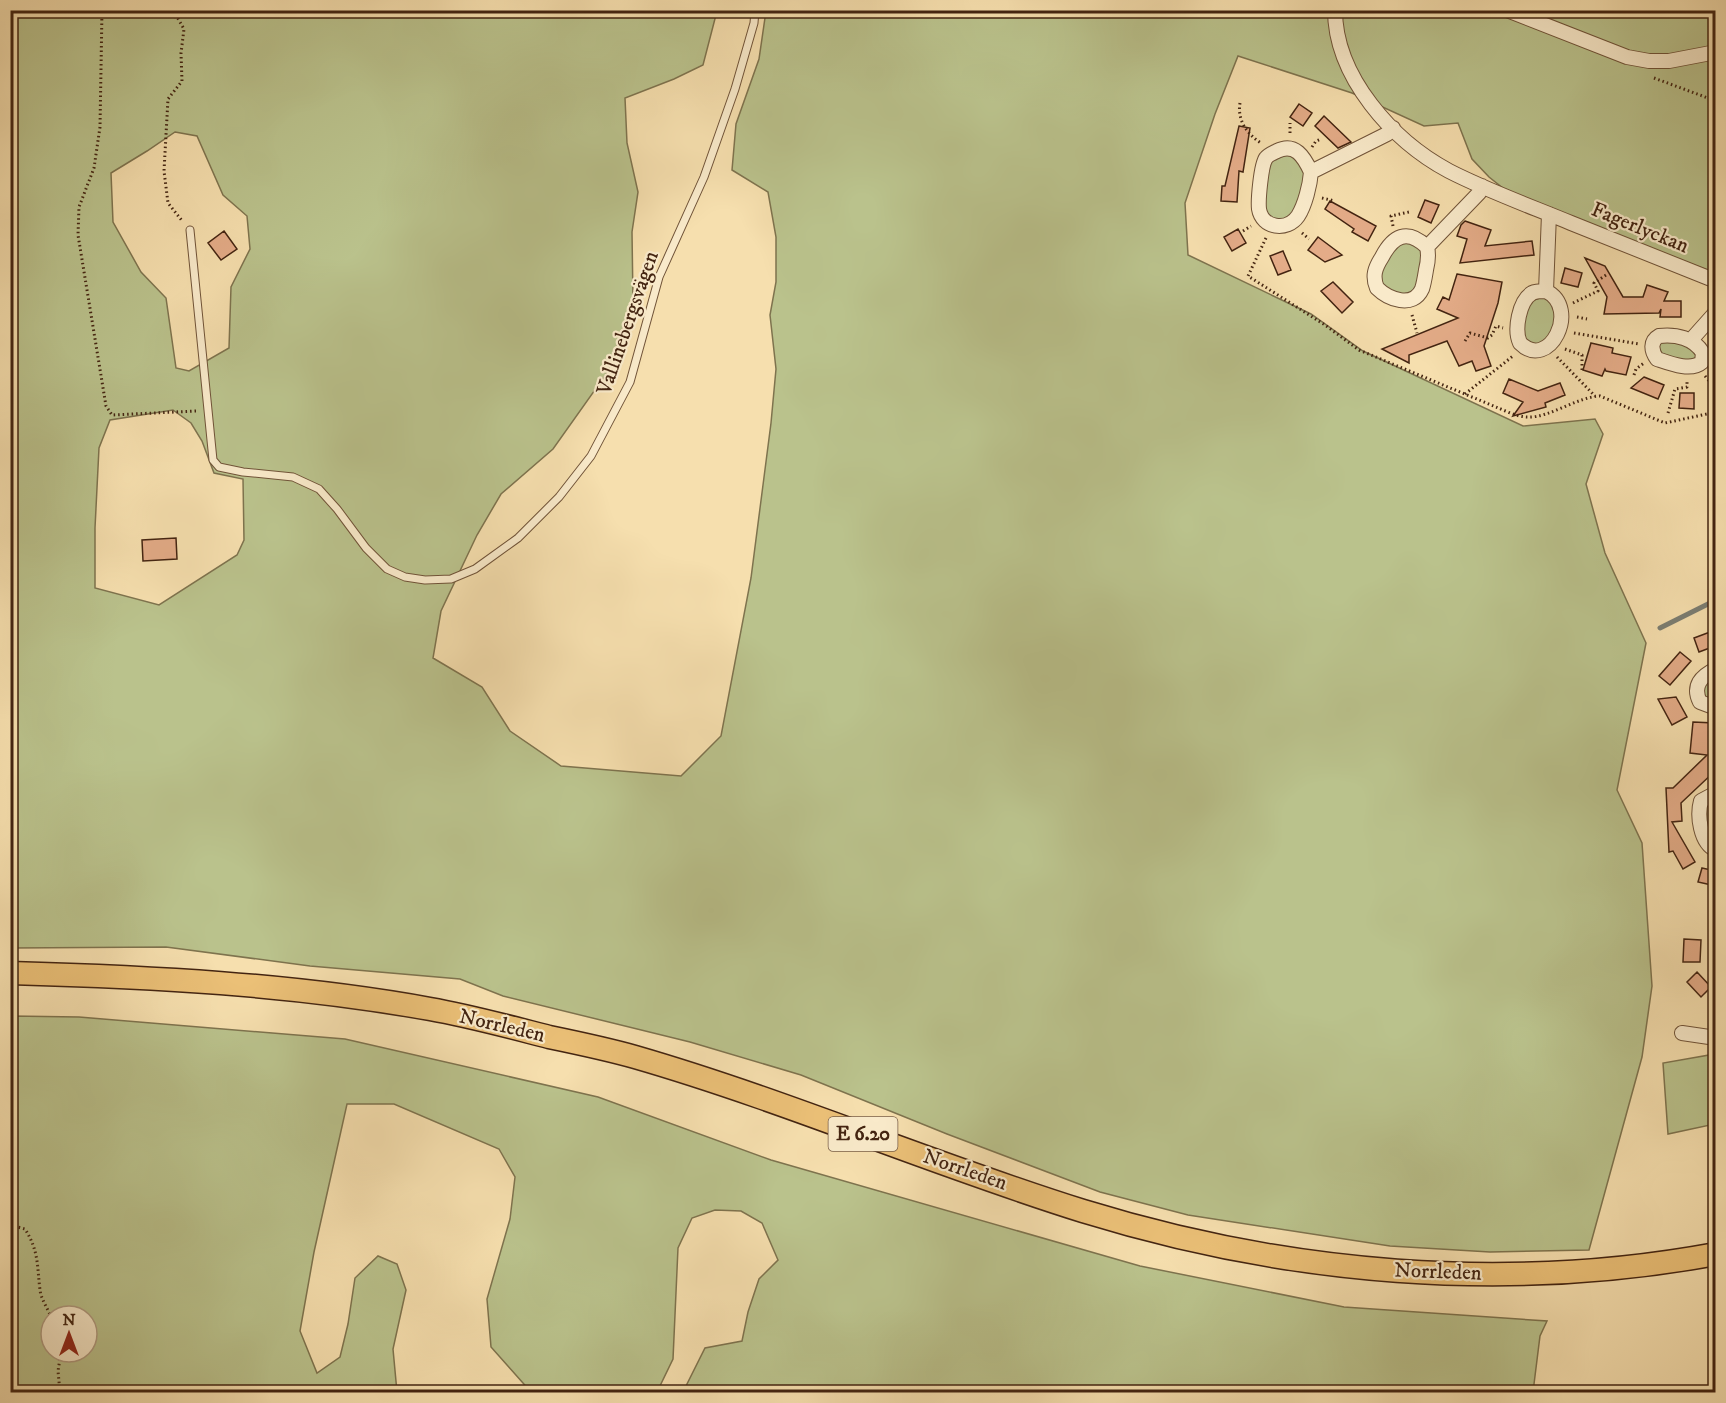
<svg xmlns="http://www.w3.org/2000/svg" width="1726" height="1403" viewBox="0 0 1726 1403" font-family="'IM FELL DW Pica',serif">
<rect width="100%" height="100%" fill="#f6dfae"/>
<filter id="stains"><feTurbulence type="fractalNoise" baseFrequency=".00333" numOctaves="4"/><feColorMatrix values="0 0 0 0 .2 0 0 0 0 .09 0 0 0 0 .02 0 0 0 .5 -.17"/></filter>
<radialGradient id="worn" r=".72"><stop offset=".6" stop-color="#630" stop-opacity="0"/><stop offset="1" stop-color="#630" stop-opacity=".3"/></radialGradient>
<path fill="#bac28c" stroke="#7e734e" stroke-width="1.5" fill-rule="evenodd" d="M10 11H717L703 65 674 79 625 98 627 143 638 192 632 232 633 301 607 373 553 449 501 494 477 535 441 611 433 658 482 687 510 731 561 766 681 776 721 736 751 578 771 423 776 369 770 315 776 282V237L768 192 732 170 736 124 759 59 766 11H1715V273L1513 196 1489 177 1472 159 1458 123 1424 126 1352 93 1238 56 1215 114 1185 203 1188 255 1311 314 1363 351 1523 426 1595 419 1603 434 1586 484 1605 553 1646 643 1617 790 1642 843 1652 986 1642 1057 1589 1250 1490 1252 1390 1246 1188 1215 1100 1192 947 1134 801 1075 690 1042 503 996 460 979 310 966 166 947 11 948ZM175 132 197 136 223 195 247 216 250 249 231 287 229 348 189 371 176 368 166 298 141 272 113 222 111 173 147 151ZM173 410 191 423 202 441 214 473 243 479 244 540 237 555 159 605 95 588V528L99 448 110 420Z
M1285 152C1318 169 1302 193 1290 219L1273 222 1264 208 1266 164Z
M1406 241 1422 248 1421 286 1401 298 1378 283 1388 251Z
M1546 297 1558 311 1549 338 1536 346 1525 342C1520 321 1521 299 1546 297Z
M1664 338 1696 349 1697 361 1663 359 1655 345Z
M1715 673V704L1705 700 1702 684Z
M1715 797V846L1712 843 1703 811 1709 800Z
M11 1016 79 1017 345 1039 598 1097 771 1160 1140 1266 1344 1307 1547 1321 1540 1336 1533 1392H683L705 1348 742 1341 748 1312 759 1279 778 1260 762 1223 741 1211 715 1210 692 1218 678 1248 673 1359 657 1392H531L491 1347 487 1299 510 1219 515 1177 499 1149 394 1104H347L314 1252 300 1331 317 1373 340 1357 348 1324 355 1278 378 1256 397 1264 406 1290 393 1349 397 1392H11ZM51 1316H87V1352H51Z
M1715 1054V1124L1668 1134 1663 1063Z"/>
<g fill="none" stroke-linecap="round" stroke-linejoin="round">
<path stroke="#7b7e73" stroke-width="5" d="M1660 628 1716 600"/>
</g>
<path fill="#e4ac88" stroke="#432411" stroke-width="1.5" d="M1299 104 1312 113 1303 126 1290 117Z
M1324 116 1351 142 1338 148 1315 126Z
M1239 126 1250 128 1243 172 1239 171 1237 202 1221 201 1222 186H1225Z
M1425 200 1439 205 1431 223 1418 217Z
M1330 201 1376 226 1368 241 1352 232 1354 229 1325 209Z
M1465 221 1491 230 1485 246 1532 241 1534 255 1460 263 1467 239 1457 236 1461 225Z
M1238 229 1246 243 1232 251 1224 237Z
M224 231 237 249 221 260 208 243Z
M1318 237 1342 255 1325 262 1308 250Z
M1283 251 1291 270 1278 275 1270 256Z
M1585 258 1605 266 1623 297H1643L1647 285 1668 292 1664 301H1681V317H1660L1661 309 1659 313 1604 314 1607 297Z
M1565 268 1582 273 1578 287 1561 283Z
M1457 274 1502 282 1498 303 1484 346 1491 366 1476 371 1472 361 1459 366 1447 341 1409 355V363L1382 349 1458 318 1437 309 1443 297 1449 300Z
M1333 282 1353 302 1342 313 1321 291Z
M1591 343 1613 348 1612 353 1631 357 1626 375 1606 371 1605 369 1602 376 1583 370Z
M1644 377 1664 385 1658 399 1631 388Z
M1509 379 1538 391 1560 383 1565 395 1545 403 1546 407 1513 416 1523 402 1503 393Z
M1680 393H1694V409L1679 408Z
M176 538 177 559 143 561 142 540Z
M1710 632 1715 646 1699 652 1694 638Z
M1680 652 1691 661 1670 685 1659 676Z
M1676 697 1687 717 1672 725 1658 699Z
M1693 722 1714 723 1713 726H1715L1712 759H1716V770L1681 803 1682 821 1672 822 1695 862 1683 869 1673 851 1669 852 1666 788H1673L1707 755 1690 753Z
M1702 868 1716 871V886L1698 882Z
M1684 939 1701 940 1700 962H1683Z
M1697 972 1711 987 1701 997 1687 982Z"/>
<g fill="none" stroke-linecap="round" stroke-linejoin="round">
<defs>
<path id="service" d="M190 230 213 460 219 467 243 472 293 477 319 489 337 509 366 548 387 569 405 577 425 580 451 579 475 569 518 538 559 497 591 456 630 382 659 277 704 177 735 89 754 23 755 10"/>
<path id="minor" d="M1335 10C1335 77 1393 141 1449 171 1488 191 1530 206 1571 223 1619 242 1667 261 1716 281
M1507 10 1627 57 1649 61H1669L1716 52
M1311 172C1304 157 1295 142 1277 151 1273 153 1268 155 1266 158 1261 165 1258 200 1259 209 1262 228 1287 232 1298 216 1305 205 1310 185 1311 172L1387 134 1393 128
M1427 247C1429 255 1428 262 1426 270 1425 276 1424 283 1422 289 1413 309 1388 299 1377 288 1372 276 1375 268 1382 257 1393 236 1407 228 1427 247L1479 193 1482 186
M1546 291C1581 308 1549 372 1520 343 1514 330 1519 301 1532 293 1536 291 1541 291 1546 291L1549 214
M1659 336C1676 334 1694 338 1703 353L1702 362C1691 372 1669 363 1657 359 1651 351 1650 341 1659 336Z
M1691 340 1716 312
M1716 669C1701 676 1692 686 1700 702L1716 708
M1716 793 1701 801C1697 815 1700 843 1716 850
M1682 1033 1716 1038"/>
<path id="trunk" d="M10 973C150 977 292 984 430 1009 470 1016 510 1027 549 1037 578 1043 607 1049 635 1057 787 1101 932 1164 1083 1211 1287 1274 1505 1293 1716 1254"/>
</defs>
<use href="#service" stroke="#705338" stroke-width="9"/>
<use href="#minor" stroke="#705338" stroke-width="16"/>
<use href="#trunk" stroke="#432411" stroke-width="25"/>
<path stroke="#432411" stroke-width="3" stroke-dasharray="1.5 3" stroke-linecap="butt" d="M102 10 100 127 94 168 79 207 78 235 106 406 112 415 196 411
M125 10 177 17 184 29 181 53 182 81 168 99 164 171 168 203 183 222
M1654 78 1716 101
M1240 103C1237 120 1247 134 1261 143
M1290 133V123
M1312 147 1316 141 1321 139
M1322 198 1335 201
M1393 226 1391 216 1409 212
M1243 231 1251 226
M1302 233 1309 239
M1266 238 1248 276 1325 325 1359 350 1496 407C1506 411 1517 417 1528 417 1549 418 1577 397 1600 396L1665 423 1716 412
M1573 303 1598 291 1594 283 1606 275
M1412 315 1417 333
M1577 317 1587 319
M1574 333 1639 344
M1465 341 1470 333 1488 338 1492 335 1496 326 1503 328
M1565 349 1582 355V371
M1557 357 1595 396
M1634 375 1636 369 1644 363
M1705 376 1716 389
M1465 394 1513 356
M1668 413 1675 389 1687 387V381
M10 1225 25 1229C39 1251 37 1266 40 1290 41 1299 48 1309 51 1317
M60 1392 58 1371 61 1352"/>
<use href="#service" stroke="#f9eaca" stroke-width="7"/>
<use href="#minor" stroke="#f9eaca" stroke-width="14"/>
<use href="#trunk" stroke="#ebc077" stroke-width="22"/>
</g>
<g text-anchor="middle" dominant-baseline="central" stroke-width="4.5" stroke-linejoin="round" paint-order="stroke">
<rect fill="#f9eaca" stroke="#7a5f48" stroke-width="1.5" x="828.5" y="1117" width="69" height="34" rx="4.5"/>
<g font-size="20" font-weight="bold" fill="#432411">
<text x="863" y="1134">E 6.20</text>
</g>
<g font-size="21" fill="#432411" stroke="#f9eaca">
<text transform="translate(1640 228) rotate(22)">Fagerlyckan</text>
<text transform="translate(628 323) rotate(-71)">Vallinebergsvägen</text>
<text transform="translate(502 1026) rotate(13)">Norrleden</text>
<text transform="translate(965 1170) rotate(19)">Norrleden</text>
<text transform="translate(1438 1272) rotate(2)">Norrleden</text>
</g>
</g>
<rect width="1726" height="1403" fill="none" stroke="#f6dfae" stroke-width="36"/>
<rect x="12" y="12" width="1702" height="1379" fill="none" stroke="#432411" stroke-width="3"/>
<rect x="18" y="18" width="1690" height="1367" fill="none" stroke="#432411" stroke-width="1.5"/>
<g transform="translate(69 1334)"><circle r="28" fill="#f9eaca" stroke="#b09b80" stroke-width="1.5"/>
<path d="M0-4.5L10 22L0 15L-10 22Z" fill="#8f2418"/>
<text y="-9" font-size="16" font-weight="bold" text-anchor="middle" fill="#432411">N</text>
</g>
<rect width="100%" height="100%" filter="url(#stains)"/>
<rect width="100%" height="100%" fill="url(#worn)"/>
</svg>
